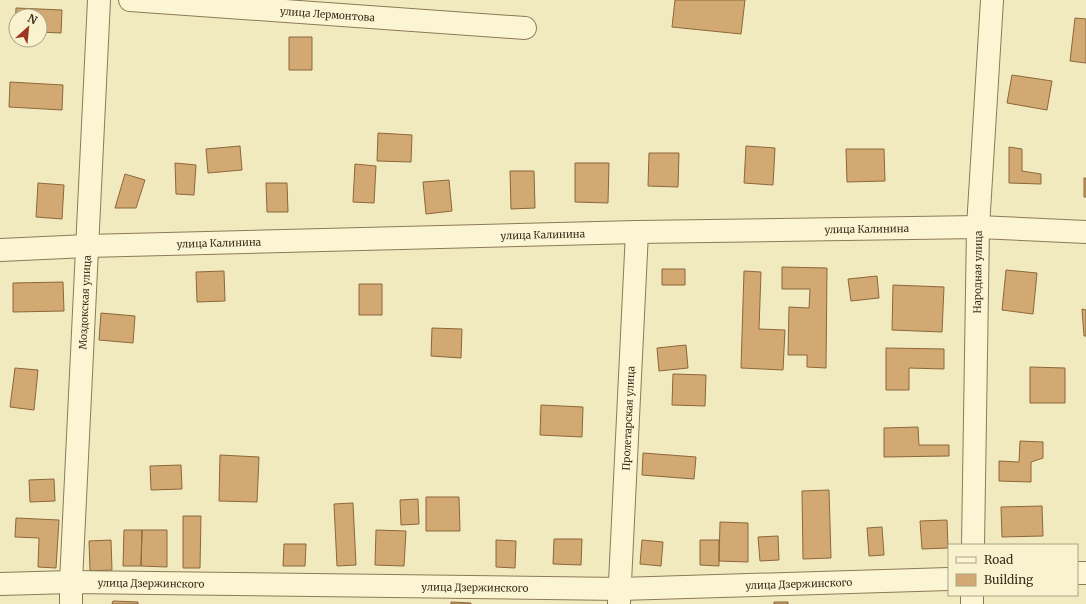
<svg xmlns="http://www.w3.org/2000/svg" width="1086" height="604" viewBox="0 0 1086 604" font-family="Merriweather,serif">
<rect width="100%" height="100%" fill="#f1eabf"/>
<path fill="#d2a972" stroke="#8c673a" d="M675 0H745L741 34 672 27Z
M16 8 62 10 61 33 40 32V16H16V32H15Z
M1075 18 1086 19V63L1070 61Z
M289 37H312V70H289Z
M1012 75 1052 81 1047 110 1007 103Z
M10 82 63 85 62 110 9 107Z
M378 133 412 135 411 162 377 161Z
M240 146 242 170 208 173 206 149Z
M746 146 775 148 773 185 744 183Z
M1009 147 1022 149V171L1041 174V184L1009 183Z
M846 149H884L885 181 847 182Z
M649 153H679L678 187 648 186Z
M175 163 196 165 194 195 176 194Z
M575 163H609L608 203 575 202Z
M355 164 376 166 374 203 353 202Z
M510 171H534L535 208 511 209Z
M125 174 145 180 136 208H115Z
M1084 178H1086V197H1084Z
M449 180 452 211 426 214 423 182Z
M38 183 64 185 62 219 36 217Z
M266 183H287L288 212H267Z
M782 267 827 268 826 368 807 367V355H788L789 307 809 308 810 289H782Z
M662 269H685V285H662Z
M1006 270 1037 273 1033 314 1002 310Z
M224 271 225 301 197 302 196 272Z
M744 271 761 272 759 329 785 330 783 370 741 368Z
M877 276 879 298 851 301 848 279Z
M63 282 64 311 13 312V283Z
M359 284H382V315H359Z
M893 285 944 287 942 332 892 330Z
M1082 309 1086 310V336H1084Z
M101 313 135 316 133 343 99 340Z
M432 328 462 329 461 358 431 356Z
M686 345 688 368 659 371 657 348Z
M886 348 944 349V369L909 368V390H886Z
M1030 367 1065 368V403H1030Z
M15 368 38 370 34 410 10 407Z
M673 374 706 375 705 406 672 405Z
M541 405 583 407 582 437 540 435Z
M918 427 919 445H949V456L884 457V428Z
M1020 441 1043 442V458L1031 462V482L999 481V461L1019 462Z
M643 453 696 457 694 479 642 475Z
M220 455 259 457 257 502 219 501Z
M181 465 182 489 151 490 150 466Z
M54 479 55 501 30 502 29 480Z
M829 490 831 558 803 559 802 491Z
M426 497H459L460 531H426Z
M418 499 419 524 401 525 400 500Z
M353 503 356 565 337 566 334 504Z
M1042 506 1043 536 1002 537 1001 507Z
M183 516H201L200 568H183Z
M16 518 59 520 56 568 38 567 39 538 15 537Z
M947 520 948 548 922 549 920 521Z
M720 522 748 523V562L719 561Z
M882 527 884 555 869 556 867 528Z
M124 530H142L141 566H123Z
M142 530H167V567L141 566Z
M376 530 406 531 404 566 375 565Z
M778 536 779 560 760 561 758 537Z
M554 539H582L581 565 553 564Z
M111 540 112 570 90 571 89 541Z
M496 540 516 541 515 568 496 567Z
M642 540 663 542 661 566 640 564Z
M700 540H719V566L700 565Z
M284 544H306L305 566H283Z
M113 601 138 602V604H112Z
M451 602 471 603V604H451Z
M774 602H788V604H774Z"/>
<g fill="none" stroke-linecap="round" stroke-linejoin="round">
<defs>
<g id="minor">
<path id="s1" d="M130 0 525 28"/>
<path id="s2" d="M0 250 87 246 637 232 978 227 1086 232"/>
<path id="s3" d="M973 545 978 227 992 0"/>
<path d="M1077 573H1086"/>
<path id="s4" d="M0 584 71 582 620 589 949 579"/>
<path id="s5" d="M619 603 637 232"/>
<path id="s6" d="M71 604V582L99 0"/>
<path d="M972 604V595"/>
</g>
</defs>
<use href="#minor" stroke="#8b7a56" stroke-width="24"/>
<use href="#minor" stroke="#fbf5d3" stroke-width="22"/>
</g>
<g text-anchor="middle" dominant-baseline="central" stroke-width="4" stroke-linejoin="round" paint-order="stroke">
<g font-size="10" fill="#392f1c" stroke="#f8f2cf">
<text stroke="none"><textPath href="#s1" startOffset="198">улица Лермонтова</textPath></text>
<text stroke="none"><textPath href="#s2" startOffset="867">улица Калинина</textPath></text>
<text stroke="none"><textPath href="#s2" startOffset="543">улица Калинина</textPath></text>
<text stroke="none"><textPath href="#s2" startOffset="219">улица Калинина</textPath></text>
<text stroke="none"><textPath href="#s3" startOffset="273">Народная улица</textPath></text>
<text stroke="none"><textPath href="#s6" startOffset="302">Моздокская улица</textPath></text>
<text stroke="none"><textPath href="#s5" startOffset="185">Пролетарская улица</textPath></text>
<text stroke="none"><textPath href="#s4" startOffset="151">улица Дзержинского</textPath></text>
<text stroke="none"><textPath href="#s4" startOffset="799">улица Дзержинского</textPath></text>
<text stroke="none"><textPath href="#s4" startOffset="475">улица Дзержинского</textPath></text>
</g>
</g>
<rect x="948" y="544" width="130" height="52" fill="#f8f2cf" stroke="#aca487"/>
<rect x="956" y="557" width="20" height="6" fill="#fbf5d3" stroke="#aca487"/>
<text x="984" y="564" font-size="12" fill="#392f1c">Road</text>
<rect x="956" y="574" width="20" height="12" fill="#d2a972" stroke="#aca487"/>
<text x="984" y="584" font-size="12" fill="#392f1c">Building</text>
<g transform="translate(28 28) rotate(27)"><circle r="19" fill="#f8f2cf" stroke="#aca487"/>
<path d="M0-3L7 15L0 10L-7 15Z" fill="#9f3421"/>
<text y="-6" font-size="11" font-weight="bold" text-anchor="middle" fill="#392f1c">N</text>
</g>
</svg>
